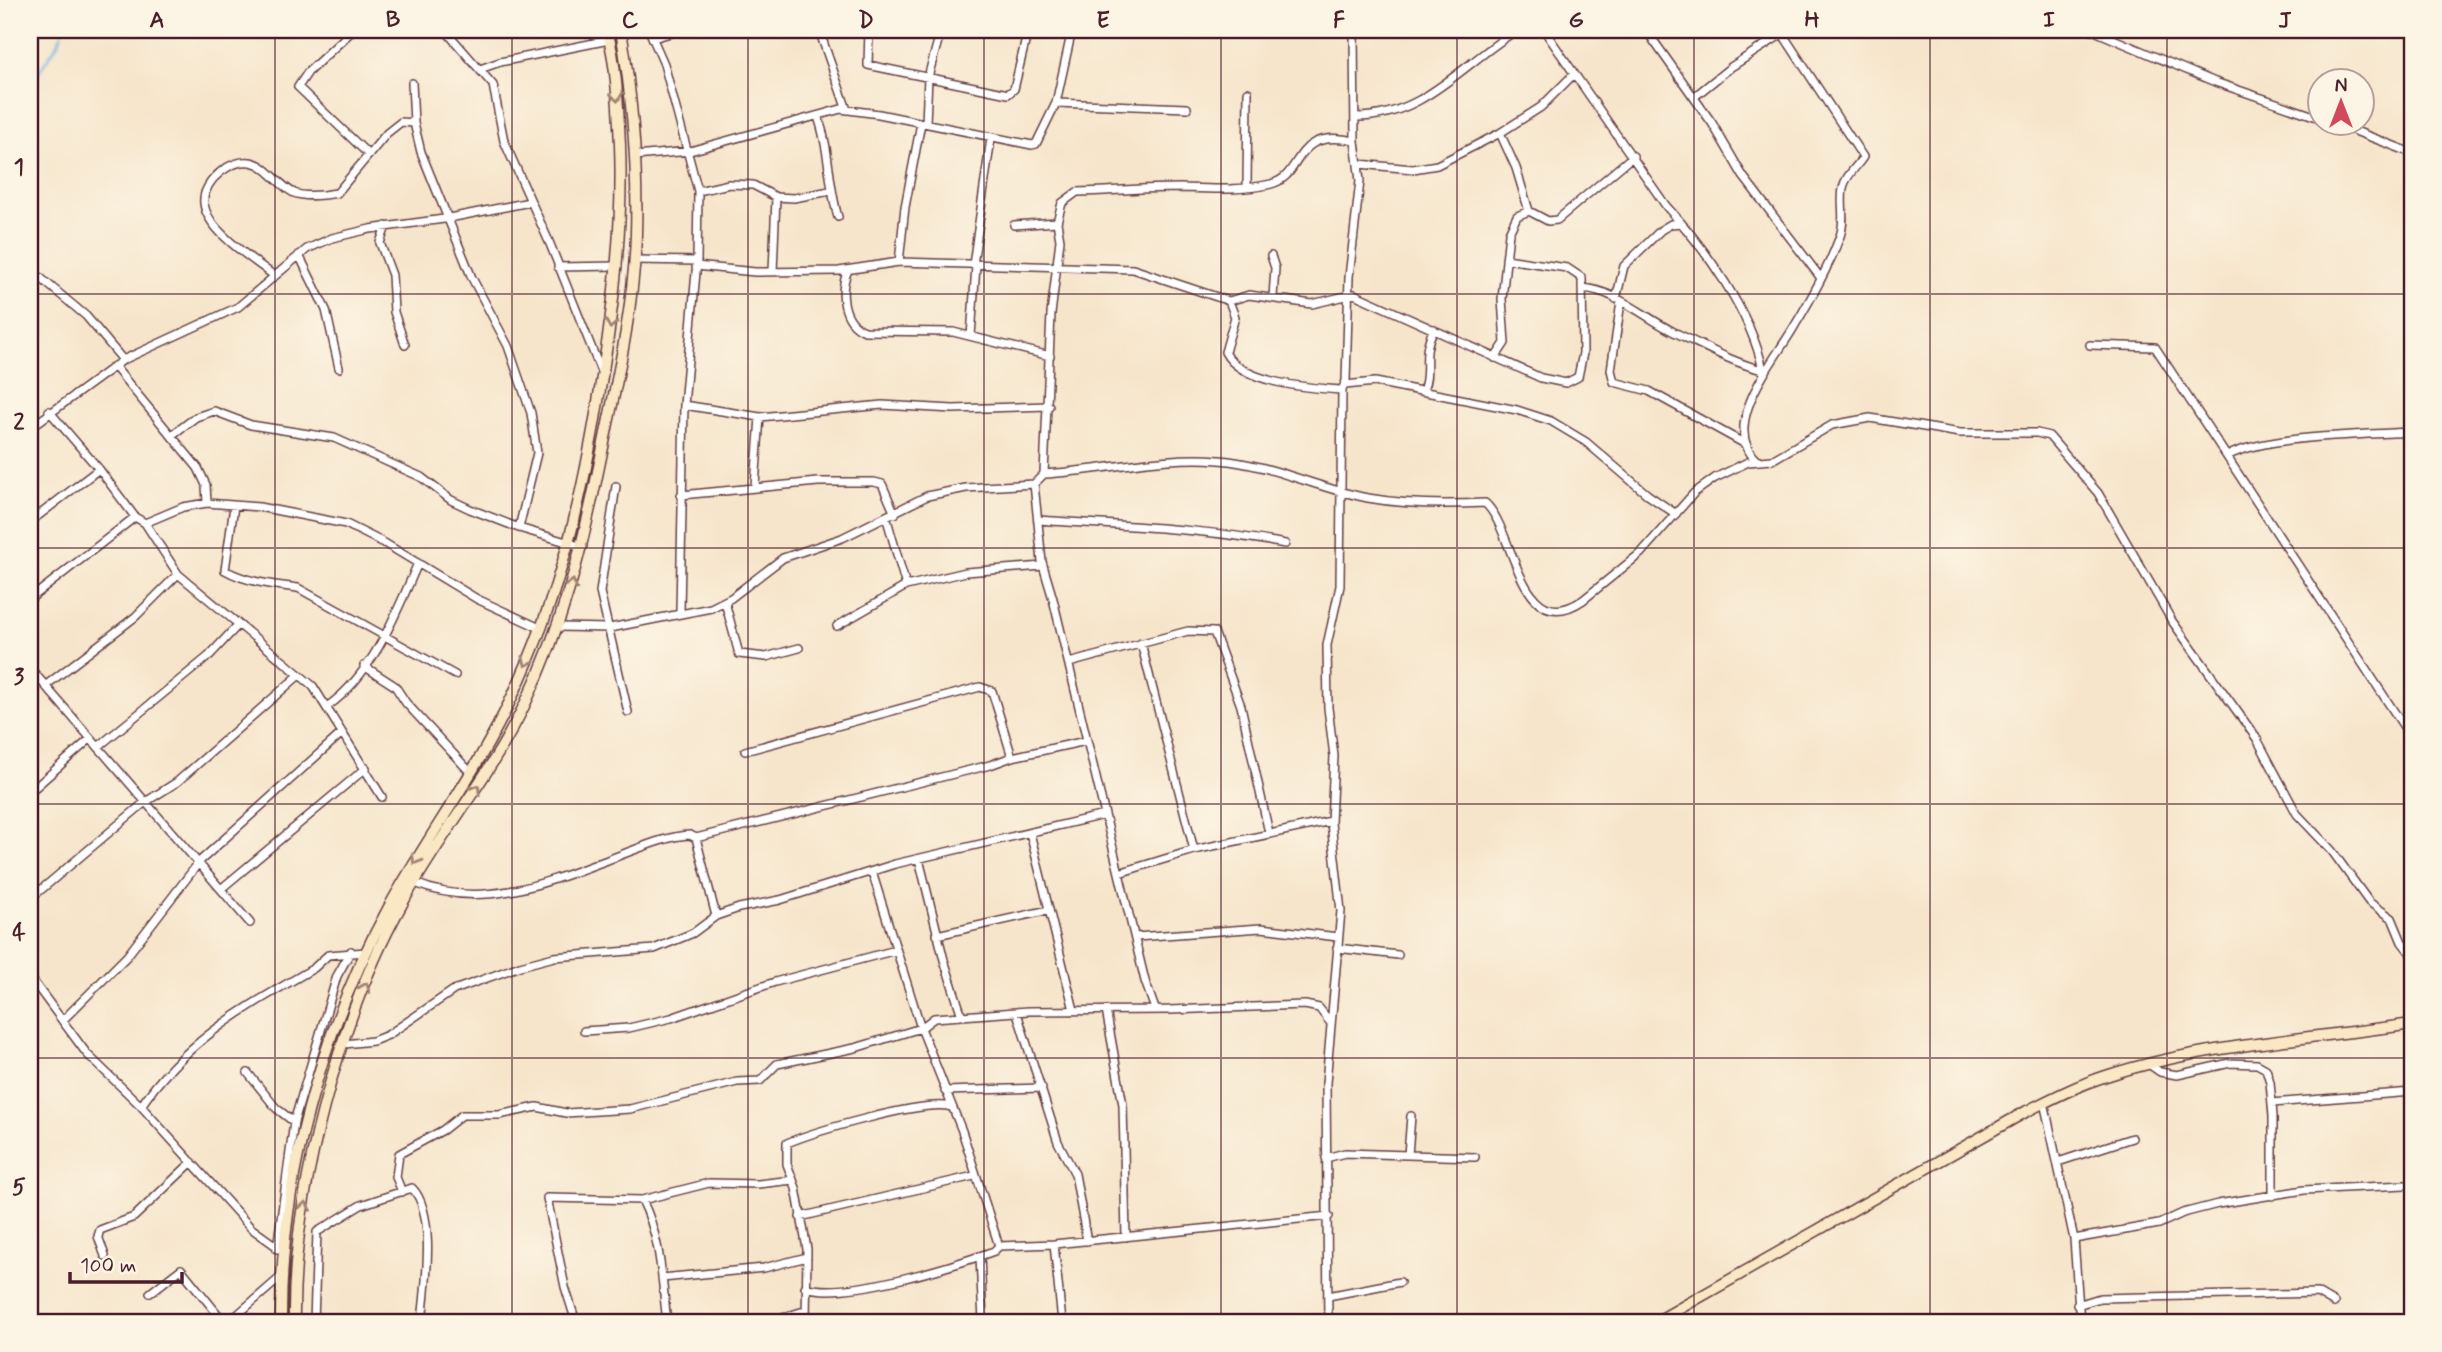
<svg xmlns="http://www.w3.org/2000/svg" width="2442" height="1352" viewBox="0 0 2442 1352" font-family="Mynerve,sans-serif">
<rect width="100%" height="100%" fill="#fcf5e5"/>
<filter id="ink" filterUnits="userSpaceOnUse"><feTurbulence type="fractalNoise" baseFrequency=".0143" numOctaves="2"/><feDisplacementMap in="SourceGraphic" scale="14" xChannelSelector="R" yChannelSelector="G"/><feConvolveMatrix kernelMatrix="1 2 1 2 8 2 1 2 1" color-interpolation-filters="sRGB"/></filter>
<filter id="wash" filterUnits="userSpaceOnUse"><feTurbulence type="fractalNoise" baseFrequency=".00686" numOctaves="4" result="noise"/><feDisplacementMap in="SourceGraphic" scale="28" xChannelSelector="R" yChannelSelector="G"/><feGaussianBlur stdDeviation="1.57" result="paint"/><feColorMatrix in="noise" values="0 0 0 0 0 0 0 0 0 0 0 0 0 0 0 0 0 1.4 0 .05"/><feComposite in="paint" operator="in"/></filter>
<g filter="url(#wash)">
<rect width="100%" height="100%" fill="#f6e5cb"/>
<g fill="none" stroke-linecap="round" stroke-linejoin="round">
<path stroke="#6ab3e2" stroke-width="2.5" d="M30 95C33 69 57 55 63 30"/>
</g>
</g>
<g filter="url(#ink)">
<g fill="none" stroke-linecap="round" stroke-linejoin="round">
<defs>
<path id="minor" d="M353 30 308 72 298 87 369 155
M445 30 493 85 504 141 550 244 602 374
M649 30 664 64 698 191 697 261 684 405 680 612
M819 30 847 110
M869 30 868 65 1008 94 1014 89 1028 30
M1544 30 1666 206C1706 249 1751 312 1763 370 1733 363 1702 345 1674 332 1645 318 1616 290 1582 288
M1646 30 1712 123 1743 176 1820 277
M2092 30 2215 82 2320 118
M653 38 681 30
M480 69 500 62 609 40
M412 83 414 123 421 152 472 278 508 346 531 413 537 453 519 528
M1694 97 1731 67 1782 34
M1056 103 1187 108
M818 117C830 149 828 184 838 217
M1356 117C1424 117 1463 63 1517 30
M2332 122 2412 153
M926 123 928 77 941 30
M1500 133 1516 168 1529 211
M635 156 690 151 841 109 879 114 1032 145 1036 144 1056 103 1072 30
M1359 164 1413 169 1437 165 1500 133 1541 107 1573 75
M1247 187 1248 92
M698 191 729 184 753 185 776 197 794 198 830 191
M1014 225 1057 222
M386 226 380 243 392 275 394 312 405 345
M299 255 326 310 339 368
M1271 256 1275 268 1273 297
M634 260 697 261
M899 262 905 207 921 123
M973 265 991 138
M696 266 755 272 839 271 899 262 1133 269 1229 301 1249 295 1312 304 1354 294 1541 378 1566 383 1578 377 1583 353 1582 278 1567 268 1506 259
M558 267 618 266
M30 269 86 316 123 360
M848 270C839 291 842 322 865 331L953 332 1050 356
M773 272 776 197
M273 275C252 258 195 224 205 193 212 173 240 153 261 166 272 173 282 187 294 193 306 198 325 195 337 193L387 133 401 122 414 123
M1616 299 1624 266 1661 230 1671 224 1681 223
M1229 301 1235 317 1225 352C1241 384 1311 388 1342 390
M1621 302 1611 370 1614 382 1649 391 1747 445
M971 336 976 266
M2090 345 2155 347 2412 739
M1495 358 1505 343 1502 299 1509 233 1517 216 1529 211 1548 221 1557 220 1633 156
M114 366 198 468 206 485 207 503
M1345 385 1375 382 1517 410 1551 421 1586 442 1648 495 1676 514
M1423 390C1432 371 1420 354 1434 329
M684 405 760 417 882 405 953 409 1049 406
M49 411 99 469 135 517 145 523 178 574 313 686 382 797
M30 428 123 360 238 307 307 249 332 238 370 229 444 219 530 202
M172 435 196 417 214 411 251 425 334 438 421 477 451 500 470 509 519 528 583 547
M2227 456C2268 435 2363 435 2412 432
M1757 461C1718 425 1776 359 1794 327 1811 299 1829 267 1840 236 1846 220 1840 205 1843 188 1845 176 1857 167 1863 157L1780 30
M1044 474C1102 471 1161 455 1219 460 1271 464 1318 489 1368 498 1407 505 1446 505 1485 503 1515 529 1519 643 1583 600L1641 553 1694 493 1715 478 1748 462 1772 460 1832 425 1870 418 1960 433H2037L2049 436 2098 493 2172 621 2257 739 2297 814 2332 851 2369 902 2392 918 2402 942 2412 955
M1034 484 1042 562 1053 599 1145 981 1155 1009
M616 486 600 592 628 712
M755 486 760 417
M681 495 818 482H874L882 484 895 514
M234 506 225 570C246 582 273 585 298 588L455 675
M886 516 906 586 966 572 1043 566
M1038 520C1121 526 1204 528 1285 544
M30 522 99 469
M145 523 183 507 207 503 259 507 346 524 386 544 477 599 542 629
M30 599 135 517
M725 602 739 654 766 657 799 648
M837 626 906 586
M559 627 610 628 711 608 731 598 783 558 842 538 927 496 966 488 1034 484 1044 474 1051 314 1060 240 1057 222 1062 203 1077 192C1111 191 1145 188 1180 188 1210 189 1242 191 1271 184 1305 176 1290 127 1355 141
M1141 643 1194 850
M1069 663 1188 631 1214 632 1241 706 1269 833
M364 666 395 686 406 703 471 773
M30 668 250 923
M45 686 135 617 178 574
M30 688 40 680
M328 706C373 674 397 612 418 563
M98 747 209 656 238 625
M745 751 980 687 992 691 1012 757
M30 792 90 739
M1030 833 1074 1010
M696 838 990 765 1012 757 1086 741
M919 859 944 960 962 1016
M872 872 921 1028 962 1131 999 1246
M1119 873 1194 850 1331 821
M415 883C483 912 553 880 618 856 640 848 666 836 690 835L696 838 716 916
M222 888 366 768
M30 899 144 803 177 782 298 676
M937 935 1049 910
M1136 937 1261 928 1338 937
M1337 948 1398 955
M30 977 87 1054 141 1106 251 1228 283 1251
M1106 1010 1123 1105 1126 1237
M1017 1013 1058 1142 1075 1174 1087 1241
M63 1020 127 956 200 861 342 733
M584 1031 629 1028 671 1018 775 982 896 950
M344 1044 373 1041 388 1035 454 990 520 966 554 957 654 949 693 933 716 916 739 908 780 900 895 864 1104 815
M2150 1065 2160 1072 2177 1075 2230 1063 2257 1064 2266 1069 2270 1082 2273 1116V1196
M248 1073 276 1108 294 1122
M945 1091 1042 1088
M2044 1102 2074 1239 2080 1322
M2272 1103 2412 1092
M141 1106C185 1040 247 1007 314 968L328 955 366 952
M1408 1155 1475 1157
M1326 1158 1345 1153 1408 1155 1411 1116
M2058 1162 2132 1138
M402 1192 396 1177 399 1154 443 1130 462 1115H499L537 1107 566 1113 630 1109 737 1082 760 1081 777 1064 855 1048 921 1028 934 1018 1028 1011 1169 1010 1305 1005 1319 1008 1329 1021
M642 1200C661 1237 662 1282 667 1322
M30 1201 34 1198
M800 1217 974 1176
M2074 1239 2159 1224 2183 1213 2218 1204 2304 1190 2405 1185
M1054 1244 1062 1322
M277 1249 294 1122 337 976 351 951
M105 1256 98 1236 100 1230 134 1217 192 1162
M980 1256 983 1322
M662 1278 764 1268 807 1257
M805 1287C845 1300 953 1266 994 1251L999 1246 1054 1244 1329 1216
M150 1293 181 1269 224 1322
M1328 1296 1400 1282
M2077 1305 2100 1298 2317 1293 2334 1303
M229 1322 281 1277
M314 1322 317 1232 361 1205 412 1188C437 1213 425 1289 422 1322
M576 1322 565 1287 547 1198 642 1200 709 1183 758 1184 793 1180
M769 1322 804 1311
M806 1322 807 1249 796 1188 787 1164V1143C816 1131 925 1099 951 1107
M1328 1322 1326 1083 1341 911 1331 823 1334 756 1328 708 1327 645 1340 586 1342 390 1346 381 1349 277 1360 181 1355 141 1354 30"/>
<path id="secondary" d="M281 1322C280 1182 320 1033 388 909 427 837 477 772 512 697 560 596 584 492 601 383 614 303 623 226 620 145 618 107 617 67 607 30
M294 1322C292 1193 340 1014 403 902 440 834 491 775 525 704 564 623 583 545 601 457 616 385 634 308 636 234 638 165 632 97 621 30
M1656 1322 2027 1111C2053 1098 2078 1085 2106 1076 2203 1044 2311 1039 2412 1024"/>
</defs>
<use href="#minor" stroke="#643d43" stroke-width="10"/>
<use href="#secondary" stroke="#643d43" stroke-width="13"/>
<use href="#minor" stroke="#fff" stroke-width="7"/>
<use href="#secondary" stroke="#fae7c3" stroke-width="10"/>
</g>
<defs><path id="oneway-chevron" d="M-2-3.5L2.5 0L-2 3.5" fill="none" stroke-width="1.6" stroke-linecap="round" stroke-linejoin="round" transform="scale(1.75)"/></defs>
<g stroke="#a28377">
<use href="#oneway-chevron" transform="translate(617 97) rotate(84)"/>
<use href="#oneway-chevron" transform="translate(611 324) rotate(99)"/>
<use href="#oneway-chevron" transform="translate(572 584) rotate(-74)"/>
<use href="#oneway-chevron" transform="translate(527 662) rotate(114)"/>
<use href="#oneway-chevron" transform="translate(476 789) rotate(-57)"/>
<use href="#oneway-chevron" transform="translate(416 860) rotate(121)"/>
<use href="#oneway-chevron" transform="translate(365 987) rotate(-68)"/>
<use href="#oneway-chevron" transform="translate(305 1206) rotate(-81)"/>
</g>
</g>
<path fill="none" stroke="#4a1f2b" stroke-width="2" stroke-opacity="0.55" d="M275 30V1322M512 30V1322M748 30V1322M984 30V1322M1221 30V1322M1457 30V1322M1694 30V1322M1930 30V1322M2167 30V1322M30 294H2412M30 548H2412M30 804H2412M30 1058H2412"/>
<rect width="2442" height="1352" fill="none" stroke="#fcf5e5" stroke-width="77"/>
<g transform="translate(2341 102)"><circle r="33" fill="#fcf5e5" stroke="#b59f9b" stroke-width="2"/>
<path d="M0-5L12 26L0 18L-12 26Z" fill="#d1495b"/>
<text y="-10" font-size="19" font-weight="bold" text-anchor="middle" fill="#4a1f2b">N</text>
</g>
<path d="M70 1272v10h112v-10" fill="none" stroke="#4a1f2b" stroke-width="3.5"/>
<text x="80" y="1272" font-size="21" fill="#4a1f2b" stroke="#fcf5e5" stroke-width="5" paint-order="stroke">100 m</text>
<rect x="38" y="38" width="2366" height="1276" fill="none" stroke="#4a1f2b" stroke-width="2.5"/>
<g font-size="23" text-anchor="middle" font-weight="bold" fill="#4a1f2b">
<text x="157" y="27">A</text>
<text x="393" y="27">B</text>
<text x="630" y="27">C</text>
<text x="866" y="27">D</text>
<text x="1103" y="27">E</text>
<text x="1339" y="27">F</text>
<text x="1576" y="27">G</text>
<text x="1812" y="27">H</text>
<text x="2049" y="27">I</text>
<text x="2285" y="27">J</text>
<text x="19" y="174">1</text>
<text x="19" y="429">2</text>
<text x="19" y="684">3</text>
<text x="19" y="939">4</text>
<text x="19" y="1194">5</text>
</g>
</svg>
